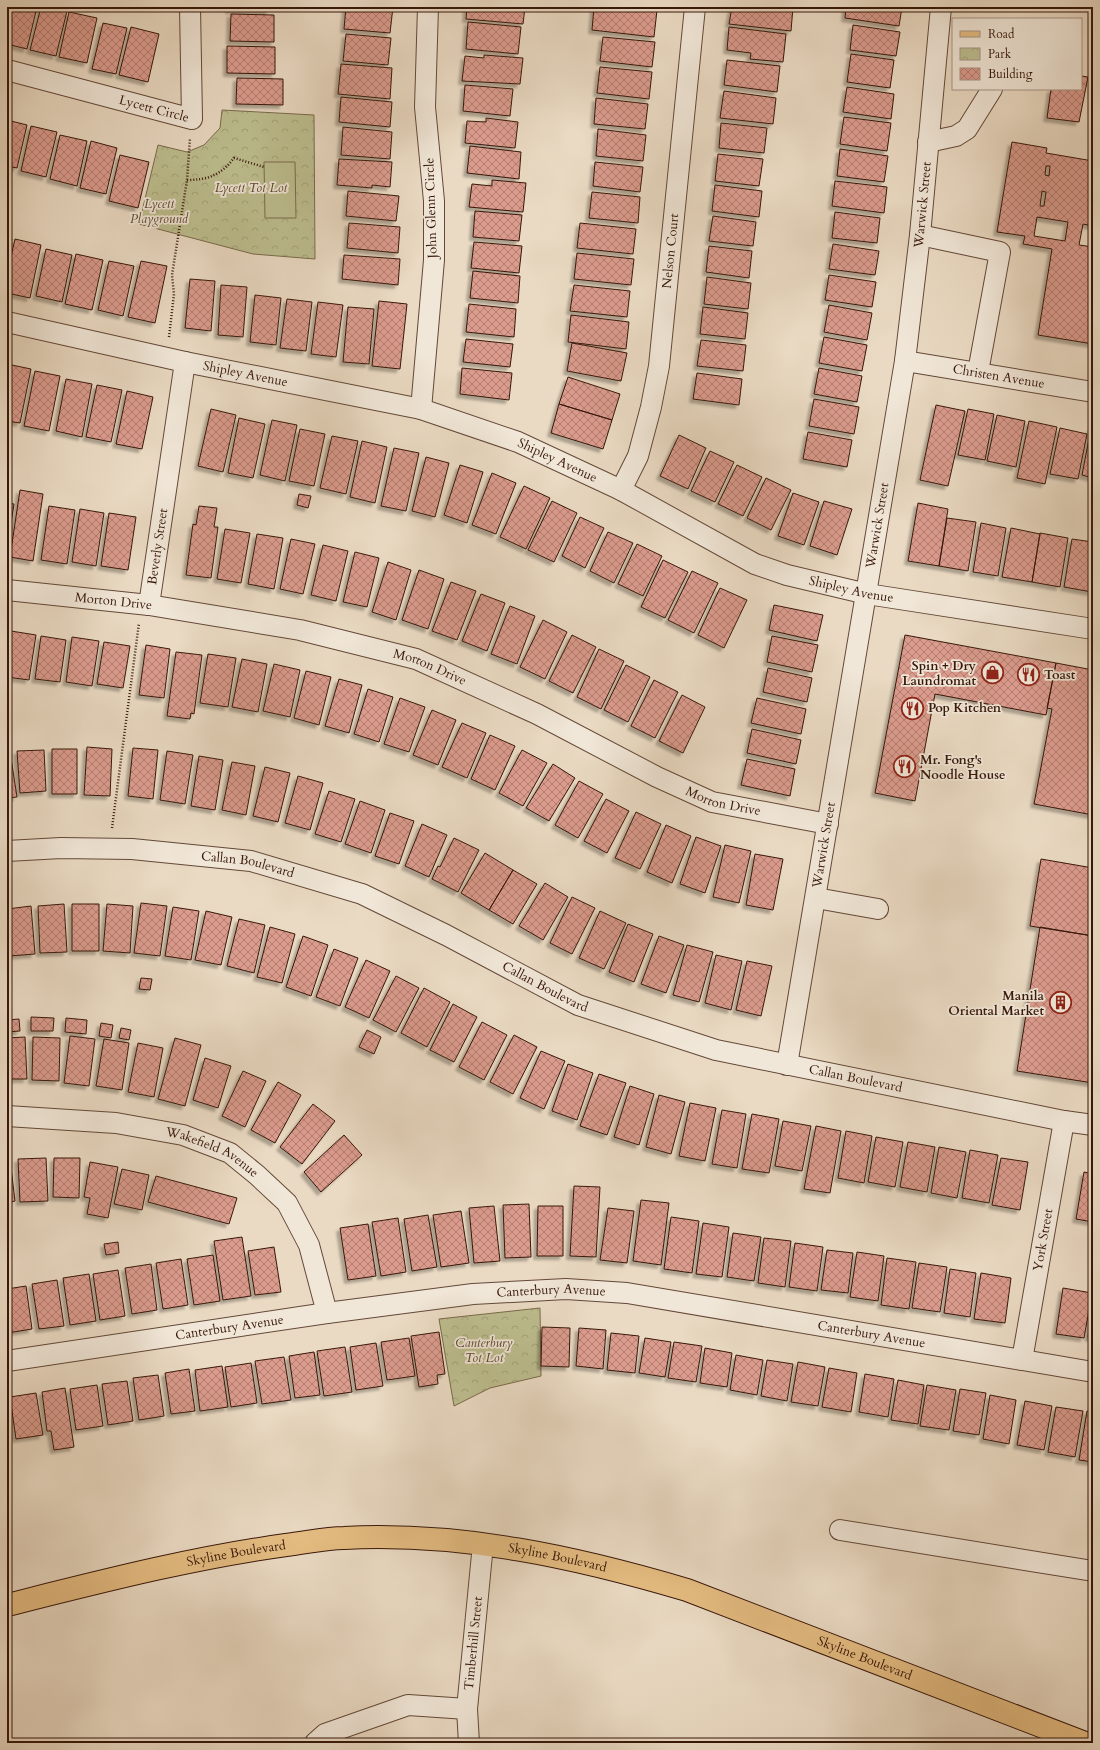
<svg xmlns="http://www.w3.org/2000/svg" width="1100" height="1750" viewBox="0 0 1100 1750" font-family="Cardo,serif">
<defs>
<pattern id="park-crowns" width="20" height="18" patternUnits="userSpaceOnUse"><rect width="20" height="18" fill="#bdbe8f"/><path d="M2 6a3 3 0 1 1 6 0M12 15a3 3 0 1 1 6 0" fill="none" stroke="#a3a37a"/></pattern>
<pattern id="building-cross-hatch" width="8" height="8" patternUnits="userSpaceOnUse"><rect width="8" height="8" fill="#db9b8d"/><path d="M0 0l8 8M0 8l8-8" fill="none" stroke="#b27d71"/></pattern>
<filter id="shadow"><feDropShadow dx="-3.5" dy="3.5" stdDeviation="1" flood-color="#0004"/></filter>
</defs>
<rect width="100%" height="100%" fill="#eadac3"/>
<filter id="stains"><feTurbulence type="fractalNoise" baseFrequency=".005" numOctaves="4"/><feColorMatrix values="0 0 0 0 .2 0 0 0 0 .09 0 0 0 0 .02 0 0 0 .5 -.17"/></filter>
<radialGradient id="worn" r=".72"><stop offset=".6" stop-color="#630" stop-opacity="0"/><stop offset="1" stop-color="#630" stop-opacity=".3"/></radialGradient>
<path fill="url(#park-crowns)" stroke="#7a6a4c" d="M222 110 314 115 315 259 253 254 139 224 158 145 187 152 204 145 220 128Z
M540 1308 541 1376 490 1388 454 1406 439 1319Z"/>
<path fill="#bdbe8f" stroke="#7a6a4c" d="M264 162H295L296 218H265Z"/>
<path fill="url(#building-cross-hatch)" stroke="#37170a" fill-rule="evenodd" filter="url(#shadow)" d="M7 7H37L27 49 7 44Z
M41 7H52L67 11 56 56 30 50Z
M229 7H270L269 11 229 10Z
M346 7H393L390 33 344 29Z
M467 7H525L523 24 466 19Z
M594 7H634L657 10 654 37 592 30Z
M732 7H793L791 31 729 24Z
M846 7H902L899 26 845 18Z
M69 12 97 18 87 63 59 57Z
M231 14 274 15V42L230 41Z
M468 22 521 27 518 54 466 49Z
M103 23 127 28 116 74 92 69Z
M853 25 900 32 896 56 850 50Z
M131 27 159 34 148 82 119 75Z
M729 27 786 34 783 62 750 59 751 53 727 50Z
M346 34 391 38 388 65 343 61Z
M603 37 655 42 652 67 600 61Z
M227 46 275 47V74L227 73Z
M851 54 894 60 890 88 847 82Z
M484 55 523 58 520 84 462 81 465 56 484 58Z
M727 60 780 66 777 92 724 85Z
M341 64 392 68 390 99 338 94Z
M600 67 652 72 649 99 597 93Z
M1081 76 1088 77 1079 122 1047 118 1051 89H1081Z
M237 78 283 79V105L236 104Z
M465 85 513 89 510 116 463 111Z
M847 87 894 94 891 119 843 112Z
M724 91 776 98 773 124 720 118Z
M341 97 392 102 390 127 339 122Z
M596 98 648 104 645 129 594 124Z
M844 117 891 123 887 151 840 144Z
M486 118 518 122 515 148 465 143 467 121 486 122Z
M7 120 27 125 17 168 7 166Z
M721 123 767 128 764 153 719 148Z
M31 126 57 132 46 177 21 171Z
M343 127 392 132 390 159 341 155Z
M598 129 646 135 643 161 596 156Z
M60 135 87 141 77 186 50 179Z
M91 141 117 148 106 194 80 188Z
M1012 142 1047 148 1046 153 1093 161V226L1083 224 1079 245 1093 247V344L1038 335 1052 249 1023 244 1025 236 997 232ZM1046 166H1050L1049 176 1045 175ZM1042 191 1046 192 1044 206H1040ZM1037 217 1068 222 1065 241 1034 236Z
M470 146 521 152 519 179 467 173Z
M840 149 888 156 884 182 837 176Z
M718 154 763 159 759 186 715 181Z
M120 155 149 162 138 208 109 201Z
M339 159 392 162 390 187 372 185V188L337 185Z
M595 162 643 167 640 192 593 186Z
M492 180 526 183 523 212 469 207 472 184 492 186Z
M835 181 887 187 884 213 832 206Z
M715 185 762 191 759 217 712 211Z
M348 191 399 196 396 221 346 216Z
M592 192 640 197 638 223 589 218Z
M475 211 522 215 519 241 473 237Z
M835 212 880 218 877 243 832 238Z
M713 216 756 222 753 246 709 241Z
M349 223 400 227 398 253 347 248Z
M580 223 636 229 633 254 577 248Z
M7 238 12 239 7 260Z
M15 239 41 245 30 298 7 293V275Z
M474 242 522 246 519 273 471 268Z
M833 244 879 251 875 275 829 269Z
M709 246 752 251 749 278 706 272Z
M46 249 72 255 62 302 36 296Z
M577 253 634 259 631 285 574 279Z
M76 254 103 260 92 310 65 304Z
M344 255 400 259 398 285 342 279Z
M109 261 134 266 123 316 98 310Z
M141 261 167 266 155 323 128 317Z
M473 271 520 276 518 303 470 298Z
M829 275 876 282 872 307 825 300Z
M707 277 751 283 748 309 704 304Z
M190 279 215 281 211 331 185 328Z
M221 285 247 287 243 337 218 335Z
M574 285 630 291 627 317 570 311Z
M255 295 281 298 276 345 250 342Z
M287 299 312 302 306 351 280 348Z
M379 301 407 304 400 369 372 366Z
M318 302 343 305 336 357 311 354Z
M469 304 516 309 514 337 466 332Z
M829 305 872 313 867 340 824 332Z
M348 307 374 309 369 364 343 362Z
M703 307 748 313 745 339 700 334Z
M571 315 629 322 626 349 568 342Z
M824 337 867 345 862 371 819 363Z
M466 339 513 344 510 367 463 362Z
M701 340 746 345 743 371 697 366Z
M572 343 627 353 621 381 567 371Z
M7 364 31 369 20 423 7 421Z
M462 368 512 373 509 400 460 394Z
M819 368 862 376 857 402 814 394Z
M35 371 60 376 49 431 24 426Z
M697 373 742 379 739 405 693 399Z
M568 377 620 394 612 420 559 404Z
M66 379 92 384 82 437 56 431Z
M97 385 122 390 111 442 86 437Z
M127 391 153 397 142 449 116 444Z
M814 399 859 407 854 434 809 426Z
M559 404 612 420 603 449 551 433Z
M936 405 965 411 948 486 920 480Z
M211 409 236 415 223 472 198 466Z
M968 409 994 414 985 460 958 455Z
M997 415 1025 421 1016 467 987 461Z
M239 418 265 424 253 478 228 473Z
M272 420 297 425 285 481 260 475Z
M1029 421 1057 427 1045 484 1017 478Z
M1060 428 1087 434 1078 479 1050 474Z
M1091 428H1093V478L1082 475Z
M300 429 325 434 314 486 289 481Z
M808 432 852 440 847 467 803 459Z
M679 435 706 448 688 489 660 476Z
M332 436 358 441 346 494 320 488Z
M362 441 387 447 375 503 350 497Z
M394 448 419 453 406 511 381 506Z
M710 451 734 462 715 502 691 491Z
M426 457 449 463 435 517 412 511Z
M460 465 483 472 467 523 444 515Z
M737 465 762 477 743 516 718 504Z
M492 473 516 483 496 534 472 525Z
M766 478 791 490 771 530 747 518Z
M524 486 550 498 526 549 500 537Z
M20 490 43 494 33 561 10 557Z
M793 493 819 502 804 545 778 536Z
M299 494 311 496 308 508 297 505Z
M552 501 577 513 554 562 528 550Z
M824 501 852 509 837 555 810 546Z
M7 503 14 504 7 549Z
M918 503 948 509 939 566 908 561Z
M49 506 75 510 67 564 41 560Z
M199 506 217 508 214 527H218L211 578 186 575 193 524 196 525Z
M80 509 104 513 96 566 72 562Z
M109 513 136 517 128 570 101 566Z
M580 517 604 528 585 568 562 556Z
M947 518 976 522 968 571 939 566Z
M981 523 1006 528 998 576 973 572Z
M1011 528 1040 534 1032 582 1002 577Z
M225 529 250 533 241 583 217 579Z
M608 532 633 543 614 583 590 571Z
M1040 533 1068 538 1060 587 1032 582Z
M257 534 283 538 274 589 248 584Z
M291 539 315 544 303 594 280 589Z
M1072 539 1093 542 1092 592 1064 587Z
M637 544 662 556 643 596 618 584Z
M323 545 348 551 336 601 311 595Z
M355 552 379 558 367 607 343 602Z
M663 560 688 572 665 618 641 607Z
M388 562 411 570 396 620 372 612Z
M419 570 444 579 428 629 402 620Z
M692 571 718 583 694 633 668 620Z
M451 582 476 591 457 640 432 631Z
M720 588 747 600 724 648 698 635Z
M481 594 505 603 487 651 462 641Z
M774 605 823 615 817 641 769 630Z
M510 606 535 616 517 664 491 654Z
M543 620 567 632 545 679 520 667Z
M11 631 36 635 29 680 7 677V657Z
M572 635 596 647 573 693 549 681Z
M905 635 1056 663 1046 715 935 694 915 801 875 793Z
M41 636 66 640 60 682 35 679Z
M772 636 818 645 812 672 767 662Z
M72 637 99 641 92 686 66 682Z
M104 642 130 646 123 688 97 684Z
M146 645 170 649 164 698 139 695Z
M599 649 624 661 601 709 577 697Z
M176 652 202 655 194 714 191 713 190 719 167 716Z
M208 654 236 658 228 707 200 703Z
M242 659 267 664 258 712 232 707Z
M1056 663 1093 670V815L1034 804 1052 709 1047 708Z
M274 664 300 670 290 717 263 711Z
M626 665 650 677 628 722 604 710Z
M768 668 812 678 807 702 763 692Z
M306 671 331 677 319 725 294 718Z
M339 679 362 685 349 733 325 726Z
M654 680 678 692 655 738 631 726Z
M368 689 393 697 379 742 354 734Z
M682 695 705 707 683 753 659 741Z
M400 698 425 707 409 752 384 744Z
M757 698 806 709 801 734 751 723Z
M432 710 456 720 438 765 413 755Z
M462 723 486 733 467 778 442 767Z
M752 729 801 740 796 764 747 753Z
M490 735 515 746 495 790 471 779Z
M7 745H9L17 797 7 798Z
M87 747 112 749 110 796 84 795Z
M133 748 158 750 153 799 128 796Z
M52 749H77V794H52Z
M44 750 46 791 20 793 17 751Z
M522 750 547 763 523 806 499 793Z
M167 751 193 755 185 804 160 800Z
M199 756 223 760 215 810 191 806Z
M747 759 795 769 790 796 741 785Z
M232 762 255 766 246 815 222 810Z
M553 764 575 778 549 821 526 808Z
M265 767 290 773 278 822 253 816Z
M298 776 323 783 310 830 285 823Z
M579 781 603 794 578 838 555 825Z
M329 791 355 799 341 842 315 834Z
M606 799 629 811 607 853 584 841Z
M360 801 385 810 371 853 345 844Z
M636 812 661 824 640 869 615 858Z
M390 813 414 821 399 864 375 856Z
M422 824 447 835 429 877 405 866Z
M666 825 691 836 672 883 647 872Z
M696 837 721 846 705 893 680 884Z
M454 838 479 850 458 892 432 879 438 866 440 867Z
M725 845 751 851 739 903 713 897Z
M485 853 513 870 489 910 461 893Z
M755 854 783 859 773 910 746 905Z
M1041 859 1093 868V936L1030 926Z
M513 870 537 884 513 924 489 910Z
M545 883 568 897 543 940 519 926Z
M572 897 595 908 572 954 550 943Z
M141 903 167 906 160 956 134 953Z
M64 904 67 952 40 953 38 906Z
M72 904H99V951H72Z
M107 904 133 906 130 953 103 951Z
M31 906 35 954 9 956 7 909Z
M173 907 199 911 191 960 165 956Z
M206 911 232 917 221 965 195 960Z
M600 911 626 923 604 969 579 958Z
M239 919 265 925 254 973 227 966Z
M628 924 653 934 634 982 609 972Z
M270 927 295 934 282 983 257 977Z
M1040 927 1093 936V1083L1017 1071Z
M303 936 328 945 311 996 286 987Z
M659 936 684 945 666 993 641 984Z
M687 945 713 952 699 1002 673 995Z
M334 949 358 958 340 1006 316 997Z
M716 955 742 961 731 1010 705 1003Z
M366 960 390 971 369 1018 345 1007Z
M747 961 772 966 761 1016 736 1010Z
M396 976 419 988 396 1032 373 1020Z
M141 978 152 979 150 990 139 989Z
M424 988 450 1002 427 1047 401 1033Z
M453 1004 477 1017 454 1062 430 1050Z
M31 1017 54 1018 53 1031H31Z
M66 1018 87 1020 86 1034 65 1032Z
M19 1019 20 1031 7 1032V1020Z
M482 1022 507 1035 484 1080 459 1067Z
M101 1023 113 1025 111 1038 99 1036Z
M121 1028 131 1030 129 1040 119 1038Z
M367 1030 381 1037 374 1054 359 1047Z
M514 1035 537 1047 513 1094 490 1082Z
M70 1036 95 1039 89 1086 64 1083Z
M25 1037 27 1079H7V1038Z
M33 1037 60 1038 59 1081 32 1080Z
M175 1038 201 1045 185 1106 158 1099Z
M104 1039 129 1043 122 1090 96 1086Z
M138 1043 163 1048 154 1097 128 1092Z
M541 1051 565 1061 544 1109 520 1098Z
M205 1058 231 1066 218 1108 193 1100Z
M568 1064 593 1073 577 1120 552 1111Z
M243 1071 266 1081 245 1127 222 1116Z
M599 1074 626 1083 607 1135 580 1126Z
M278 1082 301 1095 275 1143 251 1130Z
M630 1086 654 1094 639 1145 614 1137Z
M659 1095 685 1102 671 1154 646 1147Z
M690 1103 716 1108 705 1161 679 1156Z
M313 1104 335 1121 302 1164 280 1147Z
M722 1110 746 1114 737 1168 712 1164Z
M752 1114 779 1119 769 1173 742 1169Z
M783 1121 811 1126 802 1171 775 1166Z
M816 1126 841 1131 830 1193 804 1189Z
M846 1131 872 1136 864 1183 838 1178Z
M344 1135 362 1155 321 1192 304 1172Z
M876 1137 903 1142 895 1187 868 1182Z
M908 1142 935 1147 927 1192 900 1187Z
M939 1147 966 1152 957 1198 931 1193Z
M970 1150 998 1155 989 1203 962 1198Z
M46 1158 48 1201 20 1202 18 1159Z
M54 1158H80L79 1198 53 1197Z
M1001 1158 1028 1162 1020 1210 992 1205Z
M10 1159 15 1201 7 1203V1160Z
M90 1162 118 1167 108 1218 87 1214 90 1198 84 1197Z
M122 1169 149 1175 142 1210 114 1204Z
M1084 1172 1093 1174V1222L1076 1219Z
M156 1176 237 1198 229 1224 148 1202Z
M574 1186 600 1187 596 1257 570 1256Z
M641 1200 669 1203 661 1265 633 1261Z
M529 1204 531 1257 505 1258 503 1205Z
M494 1206 500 1261 474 1263 469 1208Z
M538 1206H563V1256H537Z
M608 1208 634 1211 627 1263 600 1260Z
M461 1211 469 1263 441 1267 433 1215Z
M428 1215 437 1267 412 1271 404 1219Z
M671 1217 699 1221 692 1273 664 1269Z
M398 1218 406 1272 381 1276 372 1222Z
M703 1223 729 1227 722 1277 696 1274Z
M368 1224 376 1276 348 1280 340 1228Z
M733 1233 761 1237 754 1281 727 1277Z
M242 1237 251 1296 223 1300 214 1241Z
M764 1238 791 1241 785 1287 758 1283Z
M118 1242 119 1253 106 1255 104 1244Z
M795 1243 823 1247 817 1291 789 1287Z
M274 1247 281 1292 255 1295 248 1251Z
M827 1250 853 1253 848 1293 821 1290Z
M857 1252 884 1256 878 1301 850 1297Z
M213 1255 220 1301 194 1305 187 1259Z
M887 1258 916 1262 909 1309 881 1305Z
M181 1259 188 1305 163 1309 156 1263Z
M919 1263 947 1267 940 1312 912 1308Z
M151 1264 157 1310 132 1314 125 1268Z
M950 1269 976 1273 970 1317 944 1313Z
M118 1270 125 1316 100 1320 93 1274Z
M981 1273 1011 1278 1005 1323 974 1319Z
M89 1274 96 1321 70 1325 63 1278Z
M57 1280 64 1326 39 1329 32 1284Z
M26 1286 32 1329 7 1333V1289Z
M1063 1288 1092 1293 1084 1338 1056 1334Z
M1093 1305V1338L1088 1337Z
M542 1327 570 1328 569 1367 541 1366Z
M579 1328 606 1330 603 1369 576 1366Z
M439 1332 445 1374 437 1375 438 1384 419 1387 411 1336Z
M611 1333 639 1336 635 1373 607 1370Z
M409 1338 415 1376 387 1380 381 1342Z
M645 1338 671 1342 665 1377 639 1373Z
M674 1342 702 1346 696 1382 668 1378Z
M376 1343 383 1386 356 1390 350 1347Z
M345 1347 352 1392 324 1396 317 1351Z
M705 1348 732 1353 727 1387 700 1383Z
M314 1352 320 1395 295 1398 289 1356Z
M736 1355 763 1360 757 1395 730 1390Z
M284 1357 291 1400 262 1404 255 1361Z
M767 1360 793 1364 787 1401 761 1396Z
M798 1362 825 1367 818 1406 791 1402Z
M251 1363 257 1403 231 1407 225 1367Z
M222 1366 228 1407 200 1411 195 1370Z
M829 1368 857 1373 851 1412 822 1407Z
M189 1369 195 1411 171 1414 165 1373Z
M865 1374 894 1379 888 1417 859 1412Z
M158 1375 164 1416 139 1420 133 1378Z
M898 1380 924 1385 918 1424 891 1420Z
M127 1381 133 1421 108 1425 102 1384Z
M97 1385 103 1426 76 1430 70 1389Z
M927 1385 956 1390 949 1430 920 1426Z
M65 1388 74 1447 54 1450 51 1431H47L42 1392Z
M960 1389 986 1393 979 1435 953 1431Z
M36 1393 43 1435 16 1439 10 1397Z
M990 1395 1016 1400 1009 1444 983 1439Z
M1025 1401 1052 1406 1044 1450 1017 1445Z
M1056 1407 1083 1411 1075 1457 1048 1452Z
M1087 1411 1093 1412V1462L1079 1460Z"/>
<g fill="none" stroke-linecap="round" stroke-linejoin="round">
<defs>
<g id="minor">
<path id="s1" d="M7 70 192 119 190 7"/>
<path d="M928 142 956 136 967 129 992 89"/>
<path d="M920 235 1000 252 978 372"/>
<path id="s2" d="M7 322 185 362 421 409 518 442 621 490 755 564 787 575 867 594 1093 629"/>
<path id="s3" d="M905 361 1093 392"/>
<path d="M421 409 434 260V201L425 107 428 7"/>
<path id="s4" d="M621 490 638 456 651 407 659 366 695 7"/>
<path id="s5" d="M7 590 149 605 300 630 416 659 537 714 657 777 712 802 828 824"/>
<path id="s6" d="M149 605 185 362"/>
<path id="s7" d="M7 851 61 848 132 849 251 861 362 894 446 935 578 1005 716 1050 1064 1121 1093 1125"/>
<path d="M816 898 878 909"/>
<path id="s8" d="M787 1065 905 361 920 235 941 7"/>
<path id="s9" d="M7 1116 116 1123 183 1135 230 1153 257 1175 287 1203 309 1245 327 1313"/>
<path id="s10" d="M1022 1360 1064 1121"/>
<path id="s11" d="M7 1361 327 1313 473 1294 566 1289 627 1293 1093 1372"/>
<path d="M840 1530 1093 1571"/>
<path d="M315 1743 325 1734 408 1705 467 1709"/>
<path id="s12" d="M469 1743 467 1709 483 1544"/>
</g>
<g id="major">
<path id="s13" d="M7 1605C99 1582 191 1558 286 1545 305 1543 325 1538 344 1538 461 1532 576 1557 687 1590L1085 1743"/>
</g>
</defs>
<use href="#minor" stroke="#644838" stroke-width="22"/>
<use href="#major" stroke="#37170a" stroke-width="24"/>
<path stroke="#37170a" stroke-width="2.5" stroke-dasharray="1 2" stroke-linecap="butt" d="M187 180C208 180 221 175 234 158L264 167
M169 337 174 294 172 275 187 180 190 138
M112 828 139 623"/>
<use href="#minor" stroke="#f1e7d8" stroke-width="20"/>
<use href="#major" stroke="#e5bd82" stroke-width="22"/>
</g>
<defs>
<symbol id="shop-ring" viewBox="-11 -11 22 22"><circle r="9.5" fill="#f1e7d8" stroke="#8f2418" stroke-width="1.5"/><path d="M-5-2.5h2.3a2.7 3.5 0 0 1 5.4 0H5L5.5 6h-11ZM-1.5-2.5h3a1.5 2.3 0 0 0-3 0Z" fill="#8f2418"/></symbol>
<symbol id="restaurant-ring" viewBox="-11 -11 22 22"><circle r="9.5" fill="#f1e7d8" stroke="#8f2418" stroke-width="1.5"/><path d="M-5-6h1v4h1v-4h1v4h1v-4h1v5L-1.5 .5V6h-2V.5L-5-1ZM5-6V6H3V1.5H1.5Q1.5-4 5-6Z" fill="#8f2418"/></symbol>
<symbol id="building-ring" viewBox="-11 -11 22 22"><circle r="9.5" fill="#f1e7d8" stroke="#8f2418" stroke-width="1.5"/><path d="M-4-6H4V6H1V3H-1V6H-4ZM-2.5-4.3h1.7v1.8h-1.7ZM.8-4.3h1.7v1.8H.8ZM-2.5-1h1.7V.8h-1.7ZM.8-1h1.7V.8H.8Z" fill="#8f2418"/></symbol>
</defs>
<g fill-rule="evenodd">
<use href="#shop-ring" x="980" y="660" width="25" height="25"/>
<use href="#restaurant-ring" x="1016" y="662" width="25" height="25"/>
<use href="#restaurant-ring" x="900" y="696" width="25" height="25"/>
<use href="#restaurant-ring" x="892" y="754" width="25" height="25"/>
<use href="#building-ring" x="1048" y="990" width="25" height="25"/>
</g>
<g text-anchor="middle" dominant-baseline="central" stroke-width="3.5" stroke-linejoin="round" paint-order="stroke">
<g font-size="13" fill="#37170a" stroke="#f1e7d8">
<text stroke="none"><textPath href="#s1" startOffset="152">Lycett Circle</textPath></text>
<text stroke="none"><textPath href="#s8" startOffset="871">Warwick Street</textPath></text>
<text transform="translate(431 208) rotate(-92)">John Glenn Circle</text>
<text stroke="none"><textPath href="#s4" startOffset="246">Nelson Court</textPath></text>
<text stroke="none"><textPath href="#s2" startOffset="244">Shipley Avenue</textPath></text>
<text stroke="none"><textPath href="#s3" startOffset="95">Christen Avenue</textPath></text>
<text stroke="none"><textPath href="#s2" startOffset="569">Shipley Avenue</textPath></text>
<text stroke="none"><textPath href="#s8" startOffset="547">Warwick Street</textPath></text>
<text stroke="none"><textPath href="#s6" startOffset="59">Beverly Street</textPath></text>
<text stroke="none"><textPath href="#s2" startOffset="892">Shipley Avenue</textPath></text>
<text stroke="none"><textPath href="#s5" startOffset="107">Morton Drive</textPath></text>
<text stroke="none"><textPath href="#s5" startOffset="431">Morton Drive</textPath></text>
<text stroke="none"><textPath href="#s5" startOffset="755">Morton Drive</textPath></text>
<text stroke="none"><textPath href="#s8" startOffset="223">Warwick Street</textPath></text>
<text stroke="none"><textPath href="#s7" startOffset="242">Callan Boulevard</textPath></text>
<text stroke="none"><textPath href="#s7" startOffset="566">Callan Boulevard</textPath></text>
<text stroke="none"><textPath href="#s7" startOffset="891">Callan Boulevard</textPath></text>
<text stroke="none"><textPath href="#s9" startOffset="211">Wakefield Avenue</textPath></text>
<text stroke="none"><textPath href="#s10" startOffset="122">York Street</textPath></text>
<text stroke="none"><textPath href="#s11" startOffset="549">Canterbury Avenue</textPath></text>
<text stroke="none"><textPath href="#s11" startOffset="225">Canterbury Avenue</textPath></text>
<text stroke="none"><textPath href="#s11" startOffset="873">Canterbury Avenue</textPath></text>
<text stroke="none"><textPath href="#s13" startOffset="235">Skyline Boulevard</textPath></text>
<text stroke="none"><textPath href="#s13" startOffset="559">Skyline Boulevard</textPath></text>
<text stroke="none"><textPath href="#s12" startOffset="100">Timberhill Street</textPath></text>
<text stroke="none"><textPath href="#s13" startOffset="883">Skyline Boulevard</textPath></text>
</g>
<g font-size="13" font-style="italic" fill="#5f4932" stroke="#f1e7d8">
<text x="251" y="188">Lycett Tot Lot</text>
<text x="159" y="204">Lycett<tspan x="159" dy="15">Playground</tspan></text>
<text x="484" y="1343">Canterbury<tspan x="484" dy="15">Tot Lot</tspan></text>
</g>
<g font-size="13" font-weight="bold" fill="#37170a" stroke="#f1e7d8" text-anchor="start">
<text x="976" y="666" text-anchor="end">Spin + Dry<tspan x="976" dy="15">Laundromat</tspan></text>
<text x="1044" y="675">Toast</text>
<text x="928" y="708">Pop Kitchen</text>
<text x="920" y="760">Mr. Fong's<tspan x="920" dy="15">Noodle House</tspan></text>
<text x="1044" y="996" text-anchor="end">Manila<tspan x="1044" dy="15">Oriental Market</tspan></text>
</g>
</g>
<rect width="1100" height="1750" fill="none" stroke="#eadac3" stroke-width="24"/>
<rect x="8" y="8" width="1084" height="1734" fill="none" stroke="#37170a" stroke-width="2"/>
<rect x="12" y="12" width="1076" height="1726" fill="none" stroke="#37170a"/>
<rect x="952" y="18" width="130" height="72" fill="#f1e7d8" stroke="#a79486"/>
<rect x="960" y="31" width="20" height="6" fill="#e5bd82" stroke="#a79486"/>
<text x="988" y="38" font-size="12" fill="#37170a">Road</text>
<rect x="960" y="48" width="20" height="12" fill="url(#park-crowns)" stroke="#a79486"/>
<text x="988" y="58" font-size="12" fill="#37170a">Park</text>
<rect x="960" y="68" width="20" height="12" fill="url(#building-cross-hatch)" stroke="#a79486"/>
<text x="988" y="78" font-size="12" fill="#37170a">Building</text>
<rect width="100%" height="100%" filter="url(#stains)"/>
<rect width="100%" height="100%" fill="url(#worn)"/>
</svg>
